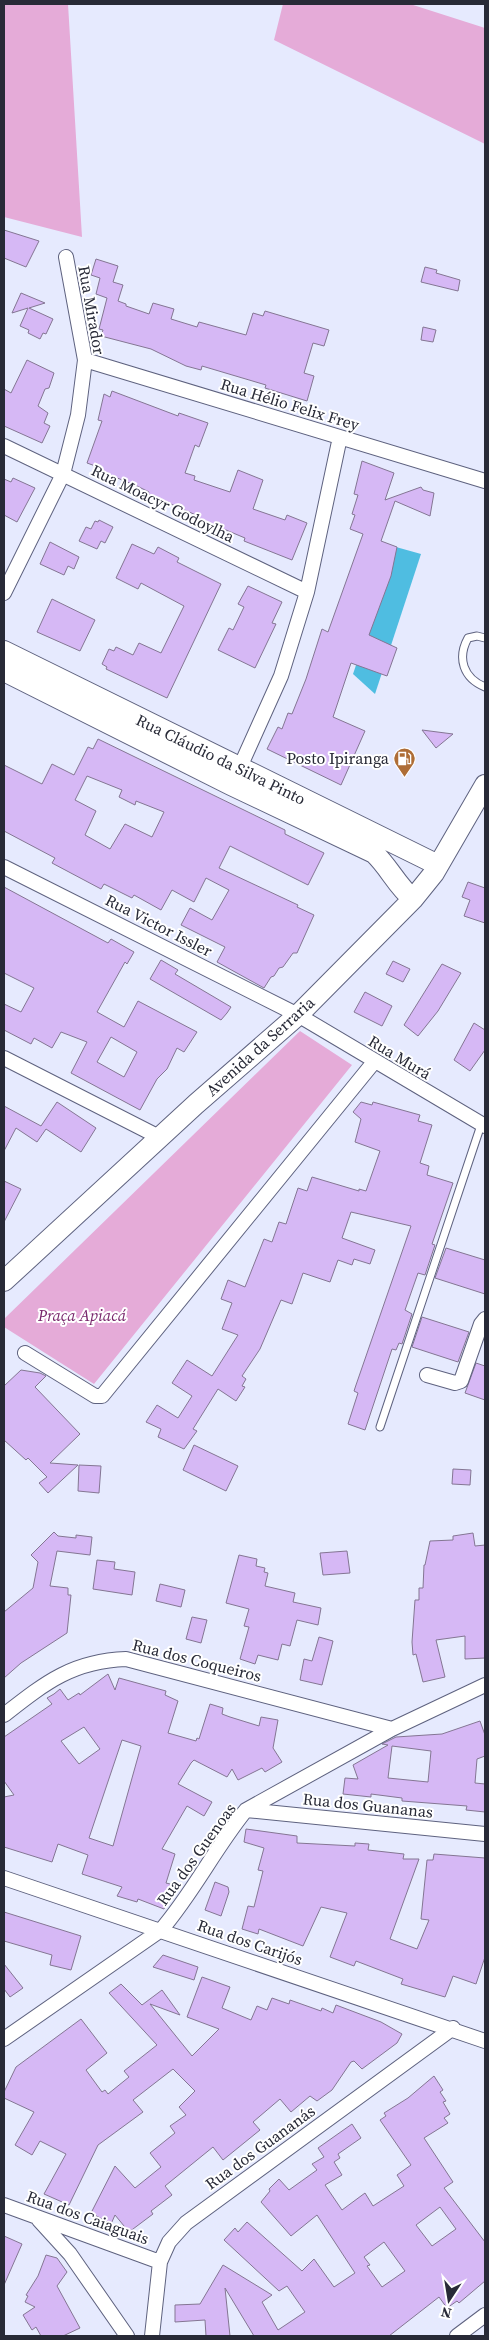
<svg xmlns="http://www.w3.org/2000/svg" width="489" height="2340" viewBox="0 0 489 2340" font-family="'Source Serif 4',serif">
<rect width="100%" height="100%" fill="#e6eafe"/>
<path fill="#e5abd8" d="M4 4H68L82 237 4 217Z
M283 4H410L485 28V144L274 40Z
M300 1031 352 1065 94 1384 4 1327V1319Z"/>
<path fill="#4fbde1" d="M396 547 421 554 375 694 353 674Z"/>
<path fill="#d6b8f5" stroke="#847693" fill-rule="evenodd" d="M4 230 39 241 26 267 4 258Z
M96 259 118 266 113 282 123 285 118 301 126 304V306L149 314 153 303 174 309 171 319 197 327 199 322 246 335 253 313 263 316 265 311 329 330 324 346 313 343 304 373 314 376 307 401 265 388 266 385 202 366 201 370 186 366 151 349 101 336 103 330 99 329 107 298 96 294 100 278 91 275Z
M425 267 437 270 436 273 460 280 458 291 421 282Z
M21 293 45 303 29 308 53 319 46 334 43 333 40 339 28 333 29 330 20 326 28 308 12 313Z
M423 327 436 330 433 342 421 340Z
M27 360 54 373 49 388 45 389 38 406 48 413 44 423 50 426 42 443 4 426V389L11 393Z
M112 391 178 416 179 413 208 423 199 447 195 445 185 473 195 476 194 480 230 492 238 470 263 480 253 509 285 520 287 515 307 523 292 560 244 541 245 538 195 517 196 515 148 494 149 492 137 486 100 471 101 468 87 463 102 421 98 420 104 394 110 397Z
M362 461 394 473 385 500 421 487 423 490 434 493 430 516 395 501 381 541 397 547 391 576 369 635 397 648 387 676 351 663 333 717 365 731 341 785 267 749 278 727 282 729 288 713 292 714 306 679 322 629 328 632 363 534 350 529 355 515 352 514 358 495 354 494Z
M13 478 35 488 17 522 4 515V479L11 482Z
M99 520 113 527 105 543 101 541 97 549 79 541 86 527 91 529 95 521 98 522Z
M50 542 79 557 74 569 68 566 64 575 40 564Z
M132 544 154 554 158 547 179 558 177 562 221 584 167 698 106 669 107 667 102 664 109 649 114 651 116 647 133 655 139 643 161 653 184 606 141 583 138 589 116 578Z
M248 586 282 602 272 623 276 624 255 668 218 650 229 628 233 630 244 607 238 604Z
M52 599 95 620 80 651 37 632Z
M422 730 453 734 436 748Z
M98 739 285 830V834L324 853 308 885 230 846 219 868 298 905 297 907 314 915 297 953H293L283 967 279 968 274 976 271 977 264 988 217 962 225 947 181 925 190 908 212 920 229 890 206 878 194 902 172 890 161 910 134 895 132 898 104 884 101 889 52 863 55 858 4 831V765L42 784 52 764 74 775 88 747 93 749ZM87 776 122 790 119 797 135 805 136 801 164 812 152 837 125 824 110 849 85 835 96 811 75 800Z
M468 882 485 888V923L464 916 470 900 462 897Z
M4 887 108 943 111 939 134 952 127 964 125 962 97 1012 124 1027 138 1001 197 1032 184 1052 177 1048 167 1069 157 1079 140 1110 71 1073 87 1042 61 1032 52 1048 34 1038 31 1044 4 1030V1004L21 1012 34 988 4 973ZM111 1037 137 1052 124 1077 97 1062Z
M161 960 178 970 175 974 231 1007 227 1013 221 1020 150 979Z
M393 961 410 969 403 982 386 974Z
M442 964 461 973 438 1011 418 1036 404 1025Z
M365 992 392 1006 382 1026 354 1012Z
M474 1023 485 1030V1050L470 1071 454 1060Z
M57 1102 96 1128 81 1152 46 1129 37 1142 16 1128 4 1151V1106L41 1126Z
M361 1102 372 1105 373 1102 420 1115 418 1121 432 1125 420 1163 429 1166 427 1175 453 1183 432 1244 435 1245 425 1275 418 1273 405 1310 412 1314 402 1344 399 1343 396 1350 392 1349 365 1430 348 1424 358 1393 354 1391 356 1385 411 1226 351 1212 342 1238 375 1250 370 1264 354 1259 352 1265 338 1260 330 1282 303 1273 292 1304 281 1300 260 1349 242 1376 246 1379 242 1386 245 1387 236 1401 218 1389 193 1429 197 1431 184 1449 158 1437 161 1429 146 1422 157 1405 178 1418 192 1396 172 1383 187 1360 212 1376 238 1335 222 1329 232 1303 221 1299 228 1280 245 1287 264 1239 272 1242 279 1222 286 1224 298 1188 307 1191 312 1177 359 1191V1189L366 1191 380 1151 355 1142 361 1119 353 1112Z
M4 1181 21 1189 4 1222Z
M446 1248 485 1260V1294L435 1278Z
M422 1317 469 1332 458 1362 412 1347Z
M476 1363 485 1366V1400L465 1393Z
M21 1370 40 1373 46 1376 35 1387 80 1434 50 1463 78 1465 48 1493 39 1483 47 1477 28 1458 26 1460 4 1440V1386Z
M194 1445 238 1466 226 1491 183 1470Z
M79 1465 101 1466 99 1493 78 1491Z
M453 1469 471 1470 470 1485 452 1484Z
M54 1532 58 1536 76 1538V1535L92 1537 90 1555 57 1551 50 1586 68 1588V1595H71L67 1633 21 1663 4 1678V1612L33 1588 38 1562 31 1555Z
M473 1533 475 1546 485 1545V1658L465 1659V1636L436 1640 445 1677 423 1682 416 1654 413 1655 412 1642 415 1600H419V1588H423L424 1565H425L430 1541 453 1540V1536Z
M347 1551 350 1573 323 1575 320 1553Z
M239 1555 257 1559 256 1566 265 1568 264 1572 268 1573 265 1586 295 1593 293 1602 321 1608 318 1625 297 1620 290 1646 282 1644 278 1660 258 1655 255 1664 240 1659 249 1627 244 1626 249 1609 226 1603Z
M97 1560 115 1562 114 1569 135 1572 132 1595 93 1589Z
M160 1584 185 1590 181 1607 156 1601Z
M192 1617 207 1620 201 1643 186 1639Z
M319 1637 333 1641 322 1685 300 1680 304 1659 312 1661Z
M108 1674 115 1690 119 1678 166 1691 165 1695 178 1701 168 1733 196 1741 197 1738 199 1739 210 1704 223 1708 222 1714 230 1717 259 1726 261 1717 278 1720 273 1748 282 1762 265 1772 262 1768 238 1780 232 1769 227 1777 194 1760 191 1763 178 1784 212 1802 204 1816 187 1806 162 1849 175 1854 166 1883 174 1885 164 1909 138 1899 137 1902 117 1896 122 1887 82 1874 88 1855 58 1844 52 1862 4 1847V1797L14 1795 4 1781V1737L52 1704 47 1698 54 1694 60 1689 68 1700 79 1693 80 1695ZM84 1727 100 1749 79 1764 61 1741ZM122 1740 141 1746 113 1846 89 1838Z
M480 1721 485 1735V1756L477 1759 475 1783 485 1784V1812L466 1810 467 1806 402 1801V1798L371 1794V1797L343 1794 345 1778 358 1779 353 1765 388 1745 382 1744 396 1737 442 1734ZM392 1746 431 1751 428 1782 388 1778Z
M246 1829 297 1836V1843L355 1846V1843L369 1844 368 1850 404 1854 403 1859H419L390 1939 417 1949 429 1920 421 1919 427 1860H433L434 1854 485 1858V1957L476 1984 453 1976 445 1997 401 1984 403 1979 356 1961 354 1966 330 1957 347 1913 321 1907 303 1946 259 1929 258 1934 242 1929 248 1906 254 1907 263 1871 258 1870 264 1848 244 1842Z
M215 1882 228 1887 229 1892 221 1916 205 1910Z
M4 1912 81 1936 71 1970 50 1965 52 1955 4 1941Z
M163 1955 198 1967 194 1980 153 1967Z
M4 1964 23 1988 10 1997 4 1989Z
M202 1977 230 1987 222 2008 251 2020 257 2006 267 2010 272 1998 289 2004 290 2000 321 2011 322 2008 333 2013 336 2005 381 2022 402 2034 397 2043 362 2069 354 2061 351 2062 332 2090 317 2101 310 2096 291 2112 280 2099 253 2122 260 2130 223 2160 213 2147 165 2186 172 2195 151 2211 153 2214 129 2232 115 2215 111 2224 91 2213 115 2166 135 2188 161 2167 150 2153 175 2133 170 2126 186 2115 179 2107 195 2091 173 2069 133 2100 143 2112 98 2145 69 2205 44 2194 66 2154 40 2141 32 2155 15 2145 34 2112 4 2098V2092L16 2067 81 2019 107 2053 86 2070 102 2092 105 2090 108 2094 129 2077 124 2071 157 2045 109 1993 121 1984 142 2005 162 1990 180 2015 150 2004 192 2056 219 2029 187 2017Z
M434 2076 443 2090 440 2092 446 2101 443 2102 450 2114 444 2118 448 2123 424 2138 453 2182 444 2188 485 2242V2281L459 2303 457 2301 447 2308 439 2297 389 2336H254L225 2288 230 2336H206L205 2320 175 2322V2305L200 2304 223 2265 272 2295 262 2302 278 2330 305 2312 287 2286 279 2291 224 2240 235 2228 238 2232 247 2222 302 2271 314 2259 334 2287 355 2273 317 2215 291 2236 261 2202 270 2191 269 2189 279 2179 289 2190 317 2170 312 2164 324 2157 318 2148 352 2124 361 2138 338 2154 340 2158 334 2162 342 2175 325 2185 342 2210 365 2193 373 2206 404 2186 397 2175 411 2165 380 2120 386 2116 384 2113 408 2098ZM440 2207 456 2229 432 2246 416 2225ZM384 2242 405 2271 382 2287 367 2266 370 2265 364 2257Z
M4 2236 22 2244 4 2285Z
M46 2255 57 2258 67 2272 57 2286 80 2328 63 2336H41L36 2327 32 2330 23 2315 35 2307 25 2302 28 2296 26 2295 38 2276Z"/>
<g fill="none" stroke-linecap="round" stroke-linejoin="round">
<defs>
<path id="lane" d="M485 638 477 636 468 638C457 658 463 678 485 687
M380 1427 481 1125"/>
<path id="street" d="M85 360 485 481
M4 446 307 592
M4 593 63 474 78 415 85 360 66 257
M236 776 281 676 307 592 340 437
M4 867 298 1015 485 1126
M4 1058 161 1138
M25 1353 95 1396H102L374 1062
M427 1375 455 1383 461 1381 481 1324 485 1319
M4 1715C45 1683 72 1661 126 1659L392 1729
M246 1810 485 1834
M4 1878 485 2041
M4 2039 161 1930C193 1893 215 1848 246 1810L392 1729 485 1685
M4 2205 160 2262
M39 2220 70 2254 127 2336
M152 2336 160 2262 169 2242 186 2223 453 2028
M457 2336 485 2315"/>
<path id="secondary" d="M4 651 438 865
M4 671 231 785 374 853C389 867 397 886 413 899
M4 1281 196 1104 298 1015 413 899 434 873 485 785"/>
</defs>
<use href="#lane" stroke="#5e627f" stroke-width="9"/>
<use href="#street" stroke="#5e627f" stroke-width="16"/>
<use href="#secondary" stroke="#5e627f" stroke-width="22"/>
<use href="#lane" stroke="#fff" stroke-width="7"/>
<use href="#street" stroke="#fff" stroke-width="14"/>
<use href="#secondary" stroke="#fff" stroke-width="20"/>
</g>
<defs>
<symbol id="fuel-pin" viewBox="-11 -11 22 30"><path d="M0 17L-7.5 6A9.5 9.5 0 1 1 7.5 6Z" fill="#ae6d36" stroke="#fff"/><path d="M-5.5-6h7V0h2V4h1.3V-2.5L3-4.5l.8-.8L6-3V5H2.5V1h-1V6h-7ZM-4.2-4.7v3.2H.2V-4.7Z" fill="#fff"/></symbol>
</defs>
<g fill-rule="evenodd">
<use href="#fuel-pin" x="392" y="746" width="25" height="34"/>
</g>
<g text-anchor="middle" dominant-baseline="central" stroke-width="4" stroke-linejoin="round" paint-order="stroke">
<g font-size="16" fill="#282a37" stroke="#fff">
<text transform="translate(92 310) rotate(80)">Rua Mirador</text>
<text transform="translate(290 404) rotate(17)">Rua Hélio Felix Frey</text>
<text transform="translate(163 503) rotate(26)">Rua Moacyr Godoylha</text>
<text transform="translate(221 759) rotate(26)">Rua Cláudio da Silva Pinto</text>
<text transform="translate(159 925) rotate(27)">Rua Victor Issler</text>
<text transform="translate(260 1046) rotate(-42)">Avenida da Serraria</text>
<text transform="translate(400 1057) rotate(31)">Rua Murá</text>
<text transform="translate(197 1660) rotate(14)">Rua dos Coqueiros</text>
<text transform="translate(368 1805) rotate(6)">Rua dos Guananas</text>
<text transform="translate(196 1854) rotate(-54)">Rua dos Guenoas</text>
<text transform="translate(250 1942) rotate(19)">Rua dos Carijós</text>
<text transform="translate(260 2147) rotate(-36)">Rua dos Guananás</text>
<text transform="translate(88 2217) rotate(20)">Rua dos Caiaguais</text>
</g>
<g font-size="16" fill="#282a37" stroke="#fff" text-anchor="end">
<text x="389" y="758">Posto Ipiranga</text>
</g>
<g font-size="16" font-style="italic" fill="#79276c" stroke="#fff">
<text x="82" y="1315">Praça Apiacá</text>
</g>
</g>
<rect width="489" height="2340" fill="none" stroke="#282a37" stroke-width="10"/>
<g transform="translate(449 2300) rotate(192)" stroke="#ffffff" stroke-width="4" paint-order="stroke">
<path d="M0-4L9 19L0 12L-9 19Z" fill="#282a37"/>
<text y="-8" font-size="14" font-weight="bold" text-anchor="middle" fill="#282a37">N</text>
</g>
</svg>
